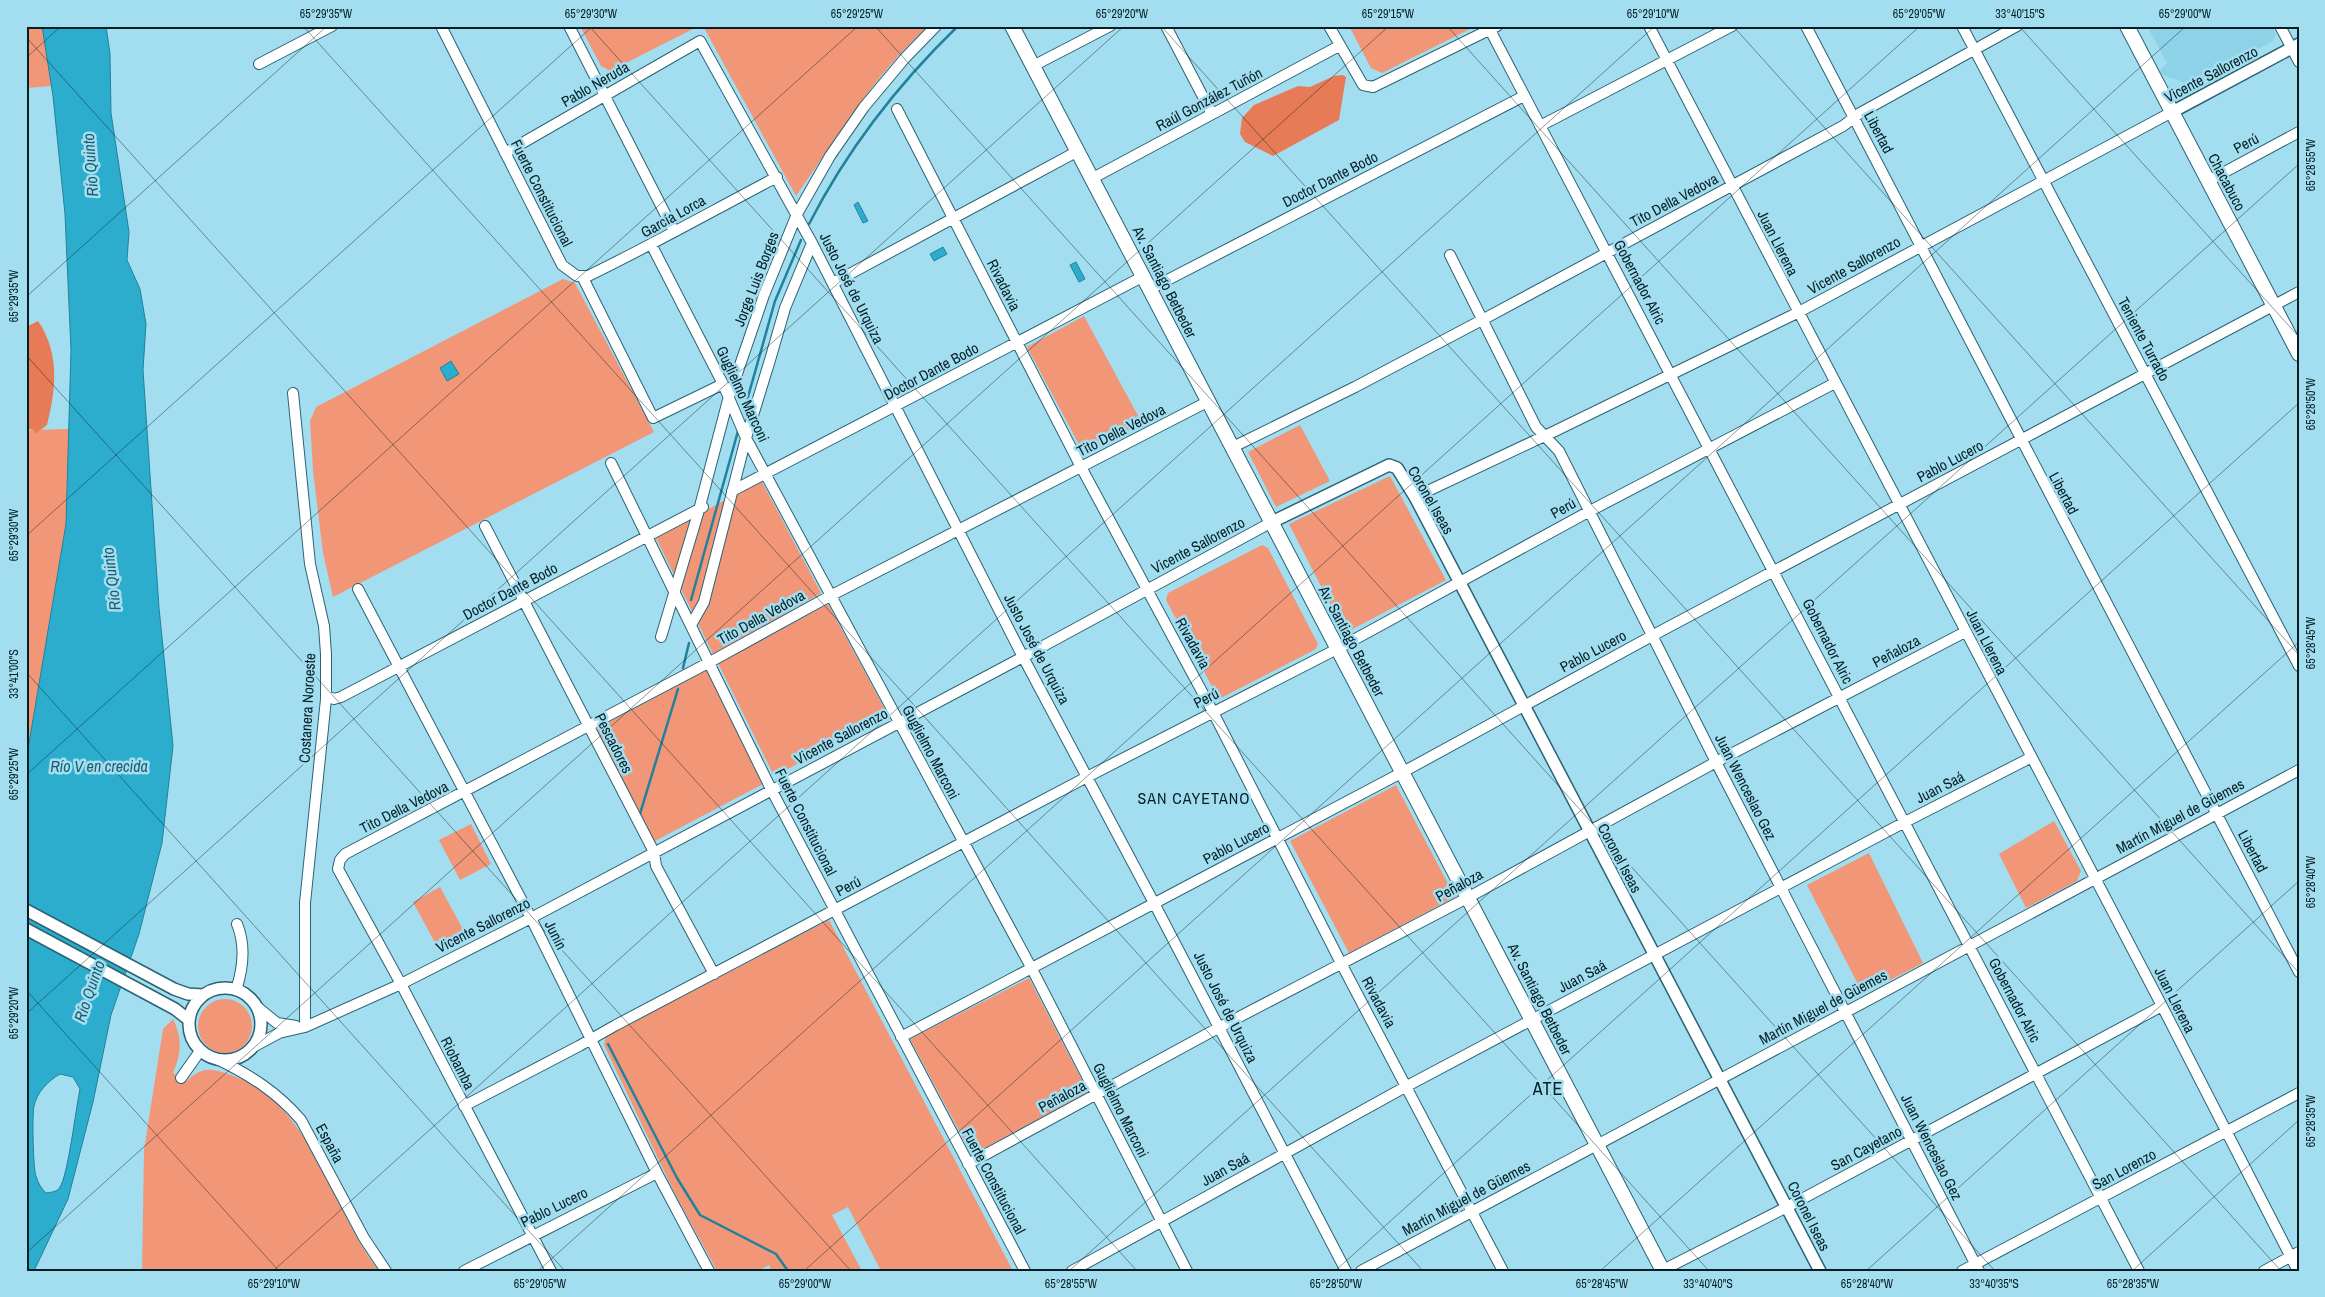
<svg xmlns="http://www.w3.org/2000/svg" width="2325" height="1297" viewBox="0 0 2325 1297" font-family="'Archivo Narrow',sans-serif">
<rect width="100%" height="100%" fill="#a3def0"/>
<path fill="#8dd2e7" d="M2147 26H2272L2276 34 2273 41 2191 85 2163 75 2160 70 2167 63Z"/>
<path fill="#f29678" d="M26 26H42L52 86 26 88Z
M580 26H699L610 71 601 66Z
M703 26H928C875 74 837 137 796 196Z
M1349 26H1471L1470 29 1382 73 1371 68Z
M563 279 575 283 654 432 333 597 323 553 313 471 310 421 316 407Z
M1084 316 1142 423 1084 454 1027 347Z
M1300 425 1330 481 1276 507 1248 452Z
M69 429 66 524 26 761V430Z
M1390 476 1446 580 1345 633 1289 524Z
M761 480 821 593 713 654 656 538Z
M1262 545 1268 548 1318 644 1316 649 1221 698 1217 696 1166 600 1168 593Z
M828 604 889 717 774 776 718 663Z
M708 669 763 784 653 842 596 729Z
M1396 785 1455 897 1349 953 1290 841Z
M2054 821 2081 871 2077 881 2026 908 1999 854Z
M471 824 491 864 460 880 439 840Z
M1869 853 1923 963 1863 994 1807 885Z
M440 887 466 935 439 950 413 902Z
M829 920 1013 1271H881L848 1207 832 1215 862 1271H771L769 1265 758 1271H717L674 1192 604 1045 606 1036Z
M1029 978 1088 1092 972 1155 910 1039Z
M198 1026a27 27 0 1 1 54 0a27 27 0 1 1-54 0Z
M173 1019C183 1039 181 1054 173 1073L187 1081C201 1066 213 1068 231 1075 314 1105 329 1207 379 1271H142L144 1150 163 1029Z"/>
<path fill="#e87b57" d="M1343 75 1346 77 1339 120 1273 156 1245 142 1240 134 1242 118 1254 105 1298 86 1310 87 1334 76Z
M38 321C60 353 56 389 47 425L35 434 34 430 26 428V327Z"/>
<path fill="#2dadcd" stroke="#21829b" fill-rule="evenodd" d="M42 26H106L110 54 111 113 129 232 127 260 140 289 146 324 143 370 159 608 173 746 162 843 139 934 111 1015 93 1102 68 1199 34 1271H26V761L66 524 71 350 65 214 53 96ZM60 1074 73 1077 80 1089C76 1108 68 1175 60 1187 57 1192 52 1192 46 1193 41 1188 38 1183 36 1176 33 1168 32 1115 34 1106 37 1092 48 1081 60 1074Z
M858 202 868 221 863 223 854 205Z
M943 247 947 254 934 261 930 254Z
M1076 262 1085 279 1079 282 1070 265Z
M451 361 459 374 447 381 440 368Z"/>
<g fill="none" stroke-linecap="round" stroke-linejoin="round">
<path stroke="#21829b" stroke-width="2.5" d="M809 224C847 150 898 84 958 26
M744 411 775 301 801 240
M691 600 738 431
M683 668 689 643
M639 817 678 689
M608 1044 677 1178 700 1215 776 1254 788 1271"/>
<defs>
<path id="minor" d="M441 26 562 265 577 276H582L653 418 723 384
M569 26 674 231
M1166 26 1212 114
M1329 26 1363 85 1373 87 1497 26
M1488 26 2139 1271
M1649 26 2162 1006 2298 1271
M1806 26 2299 972
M1962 26 2299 666
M2280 26 2299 62
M259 64 332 26
M1033 66 1110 26
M897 109 1081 467 1213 712 1342 965 1503 1271
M1540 126 1732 26
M505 153 700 41 812 243 1023 657 1154 903 1346 1271
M1093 178 1339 46
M2208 181 2299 132
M652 246 723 384 746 438 1032 969 1187 1271
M1450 255 1536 427 1559 451 1716 762 1979 1271
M582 276H588C652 245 714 210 777 177
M833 283 1078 151
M1150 289 1524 96
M293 393 310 564 324 626 326 654V699L305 903V1027
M1233 447 1355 387 1482 320 1843 126 1860 113 2017 26
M611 463 771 789 1025 1271
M732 491 1144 276
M1415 497 1553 432 1797 313 2172 112
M485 526 654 852 656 866 714 974
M358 589 531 918 657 1173 709 1271
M691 625 704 602 746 438 770 360 785 308 812 243
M661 637 699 510 728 400 764 295 797 214 830 156 864 107 905 58 936 26
M326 696 334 699 341 697 703 507
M236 990C243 969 246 946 237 924
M256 1006 277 1023 296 1026
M901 1037 1403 772 1661 631 2299 292
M253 1047 279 1033 305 1027 401 984 531 918 1023 657 1272 522
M217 1059C250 1075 277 1092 301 1120L364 1238 386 1271
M181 1078 200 1051
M464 1106 579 1046 616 1025 1087 777 1337 649 1588 512 1835 383
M968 1164 1220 1027 1469 897 1716 762 1965 632
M464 1271 657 1173
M551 1271 401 984 338 869 340 860 345 854 710 662 830 596 1209 401
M1072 1271 1407 1086 1905 822 2030 758
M1361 1271 2299 770
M1661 1271 1787 1207 2162 1006
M1962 1271 2299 1093
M2264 1271 2299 1252"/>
<path id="tertiary" d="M2172 112 2299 44
M1272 522 1389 465 1397 468 1415 497 1820 1271
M26 910 174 989 188 994 202 995
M26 929 175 1009 189 1020
M189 1024a36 36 0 1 1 72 0a36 36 0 1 1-72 0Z"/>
<path id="secondary" d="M1012 26 1663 1271
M2127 26 2299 354"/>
</defs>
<use href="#minor" stroke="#2a6374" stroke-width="12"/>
<use href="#tertiary" stroke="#2a6374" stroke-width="14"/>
<use href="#secondary" stroke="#2a6374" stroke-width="16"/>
<use href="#minor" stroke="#fff" stroke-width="10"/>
<use href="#tertiary" stroke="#fff" stroke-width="11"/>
<use href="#secondary" stroke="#fff" stroke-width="14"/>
</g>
<path fill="none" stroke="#061f25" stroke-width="1" stroke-opacity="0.45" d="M303 26 1423 1271M589 26 1709 1271M875 26 1995 1271M1161 26 2281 1271M1447 26 2299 973M1733 26 2299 655M2019 26 2299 337M26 37 1137 1271M26 58 61 26M26 297 327 26M26 355 851 1271M26 536 593 26M26 672 565 1271M26 775 858 26M26 990 279 1271M26 1014 1124 26M26 1253 1389 26M273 1271 1655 26M538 1271 1920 26M804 1271 2186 26M1069 1271 2299 164M1335 1271 2299 403M1600 1271 2299 642M1866 1271 2299 881M2132 1271 2299 1120"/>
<g text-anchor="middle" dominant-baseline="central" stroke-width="5" stroke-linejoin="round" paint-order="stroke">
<g font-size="15" fill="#061f25" stroke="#a3def0">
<text transform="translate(2211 74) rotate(-28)">Vicente Sallorenzo</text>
<text transform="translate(595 84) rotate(-30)">Pablo Neruda</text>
<text transform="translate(1209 99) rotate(-28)">Raúl González Tuñón</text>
<text transform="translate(1879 132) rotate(62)">Libertad</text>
<text transform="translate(2246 143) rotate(-28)">Perú</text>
<text transform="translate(1330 179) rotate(-27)">Doctor Dante Bodo</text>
<text transform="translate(2227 182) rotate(62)">Chacabuco</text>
<text transform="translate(542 193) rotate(63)">Fuerte Constitucional</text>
<text transform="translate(1674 200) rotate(-28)">Tito Della Vedova</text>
<text transform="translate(673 216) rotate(-29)">García Lorca</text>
<text transform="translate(1778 243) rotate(63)">Juan Llerena</text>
<text transform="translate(1854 265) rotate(-29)">Vicente Sallorenzo</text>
<text transform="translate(756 279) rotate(-69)">Jorge Luis Borges</text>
<text transform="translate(1165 282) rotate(63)">Av. Santiago Betbeder</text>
<text transform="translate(1640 282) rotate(62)">Gobernador Alric</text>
<text transform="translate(1004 285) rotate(63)">Rivadavia</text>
<text transform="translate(852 288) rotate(63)">Justo José de Urquiza</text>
<text transform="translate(2144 339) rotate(62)">Teniente Turrado</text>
<text transform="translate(931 371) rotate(-28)">Doctor Dante Bodo</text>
<text transform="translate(743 394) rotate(65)">Guglielmo Marconi</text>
<text transform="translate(1121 430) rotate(-27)">Tito Della Vedova</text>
<text transform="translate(1950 461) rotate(-28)">Pablo Lucero</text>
<text transform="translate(2064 493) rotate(62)">Libertad</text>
<text transform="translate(1431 500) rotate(60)">Coronel Iseas</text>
<text transform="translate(1563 508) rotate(-29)">Perú</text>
<text transform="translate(1198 545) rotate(-28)">Vicente Sallorenzo</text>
<text transform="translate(510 591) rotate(-28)">Doctor Dante Bodo</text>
<text transform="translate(761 617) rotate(-29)">Tito Della Vedova</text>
<text transform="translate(1352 641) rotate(62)">Av. Santiago Betbeder</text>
<text transform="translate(1828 641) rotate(63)">Gobernador Alric</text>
<text transform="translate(1987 642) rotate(63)">Juan Llerena</text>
<text transform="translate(1193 643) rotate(61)">Rivadavia</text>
<text transform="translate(1037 649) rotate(62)">Justo José de Urquiza</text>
<text transform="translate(1593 651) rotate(-28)">Pablo Lucero</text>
<text transform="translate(1896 651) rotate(-28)">Peñaloza</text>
<text transform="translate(1206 698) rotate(-27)">Perú</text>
<text transform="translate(307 708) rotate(-87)">Costanera Noroeste</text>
<text transform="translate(841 736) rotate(-28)">Vicente Sallorenzo</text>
<text transform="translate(614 743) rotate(63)">Pescadores</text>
<text transform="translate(931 752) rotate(62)">Guglielmo Marconi</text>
<text transform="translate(1746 787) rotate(63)">Juan Wenceslao Gez</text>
<text transform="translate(1940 787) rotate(-27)">Juan Saá</text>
<text transform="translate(404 807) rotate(-27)">Tito Della Vedova</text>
<text transform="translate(2180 816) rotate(-28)">Martín Miguel de Güemes</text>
<text transform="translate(806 822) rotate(63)">Fuerte Constitucional</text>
<text transform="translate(1236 843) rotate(-28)">Pablo Lucero</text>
<text transform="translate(2253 851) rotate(62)">Libertad</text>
<text transform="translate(1620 858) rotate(62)">Coronel Iseas</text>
<text transform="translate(1459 885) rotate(-29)">Peñaloza</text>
<text transform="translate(848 886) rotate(-27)">Perú</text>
<text transform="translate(483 925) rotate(-27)">Vicente Sallorenzo</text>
<text transform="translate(556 935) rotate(63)">Junín</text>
<text transform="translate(1582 976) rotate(-28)">Juan Saá</text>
<text transform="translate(1540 999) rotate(63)">Av. Santiago Betbeder</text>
<text transform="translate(2015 1000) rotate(62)">Gobernador Alric</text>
<text transform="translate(2175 1000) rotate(63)">Juan Llerena</text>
<text transform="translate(1379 1002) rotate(62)">Rivadavia</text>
<text transform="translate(1226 1007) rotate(63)">Justo José de Urquiza</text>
<text transform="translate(1823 1007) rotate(-28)">Martín Miguel de Güemes</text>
<text transform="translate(458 1063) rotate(63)">Riobamba</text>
<text transform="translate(1062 1096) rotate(-28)">Peñaloza</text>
<text transform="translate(1121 1110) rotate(63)">Guglielmo Marconi</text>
<text transform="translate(330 1143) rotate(62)">España</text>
<text transform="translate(1932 1147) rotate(63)">Juan Wenceslao Gez</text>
<text transform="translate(1866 1148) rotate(-28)">San Cayetano</text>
<text transform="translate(1225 1169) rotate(-29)">Juan Saá</text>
<text transform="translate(2124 1169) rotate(-28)">San Lorenzo</text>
<text transform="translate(994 1181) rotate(62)">Fuerte Constitucional</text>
<text transform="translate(1466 1198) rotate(-28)">Martín Miguel de Güemes</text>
<text transform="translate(554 1207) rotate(-26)">Pablo Lucero</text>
<text transform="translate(1809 1216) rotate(63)">Coronel Iseas</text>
</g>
<g font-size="16" font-style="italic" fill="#1a5c6d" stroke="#a3def0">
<text transform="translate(90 165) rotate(-94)">Río Quinto</text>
<text transform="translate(111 579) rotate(-97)">Río Quinto</text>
<text x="99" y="766">Río V en crecida</text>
<text transform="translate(89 991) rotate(-71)">Río Quinto</text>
</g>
<g font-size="16" letter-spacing="1" fill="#061f25" stroke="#a3def0">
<text x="1194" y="798">SAN CAYETANO</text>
</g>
<g font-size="18" letter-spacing="1" fill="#061f25" stroke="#a3def0">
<text x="1548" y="1088">ATE</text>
</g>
</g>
<rect width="2325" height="1297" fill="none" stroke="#a3def0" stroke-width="55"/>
<rect x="28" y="28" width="2270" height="1242" fill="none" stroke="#061f25" stroke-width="2"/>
<g font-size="12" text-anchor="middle" fill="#061f25">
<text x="326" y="18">65°29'35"W</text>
<text x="591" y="18">65°29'30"W</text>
<text x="857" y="18">65°29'25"W</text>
<text x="1122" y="18">65°29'20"W</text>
<text x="1388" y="18">65°29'15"W</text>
<text x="1653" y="18">65°29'10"W</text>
<text x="1919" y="18">65°29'05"W</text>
<text x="2020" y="18">33°40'15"S</text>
<text x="2185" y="18">65°29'00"W</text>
<text transform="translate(2311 165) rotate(-90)" y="4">65°28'55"W</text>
<text transform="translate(14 296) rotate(-90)" y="4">65°29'35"W</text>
<text transform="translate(2311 404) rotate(-90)" y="4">65°28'50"W</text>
<text transform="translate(14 535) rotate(-90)" y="4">65°29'30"W</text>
<text transform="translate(2311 643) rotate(-90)" y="4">65°28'45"W</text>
<text transform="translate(14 674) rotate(-90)" y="4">33°41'00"S</text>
<text transform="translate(14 774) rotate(-90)" y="4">65°29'25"W</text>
<text transform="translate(2311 882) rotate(-90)" y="4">65°28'40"W</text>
<text transform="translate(14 1013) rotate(-90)" y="4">65°29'20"W</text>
<text transform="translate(2311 1121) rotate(-90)" y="4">65°28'35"W</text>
<text x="274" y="1288">65°29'10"W</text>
<text x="540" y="1288">65°29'05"W</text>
<text x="805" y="1288">65°29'00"W</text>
<text x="1071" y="1288">65°28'55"W</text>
<text x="1336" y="1288">65°28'50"W</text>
<text x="1602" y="1288">65°28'45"W</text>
<text x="1708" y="1288">33°40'40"S</text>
<text x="1867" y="1288">65°28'40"W</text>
<text x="1994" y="1288">33°40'35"S</text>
<text x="2133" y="1288">65°28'35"W</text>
</g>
</svg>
